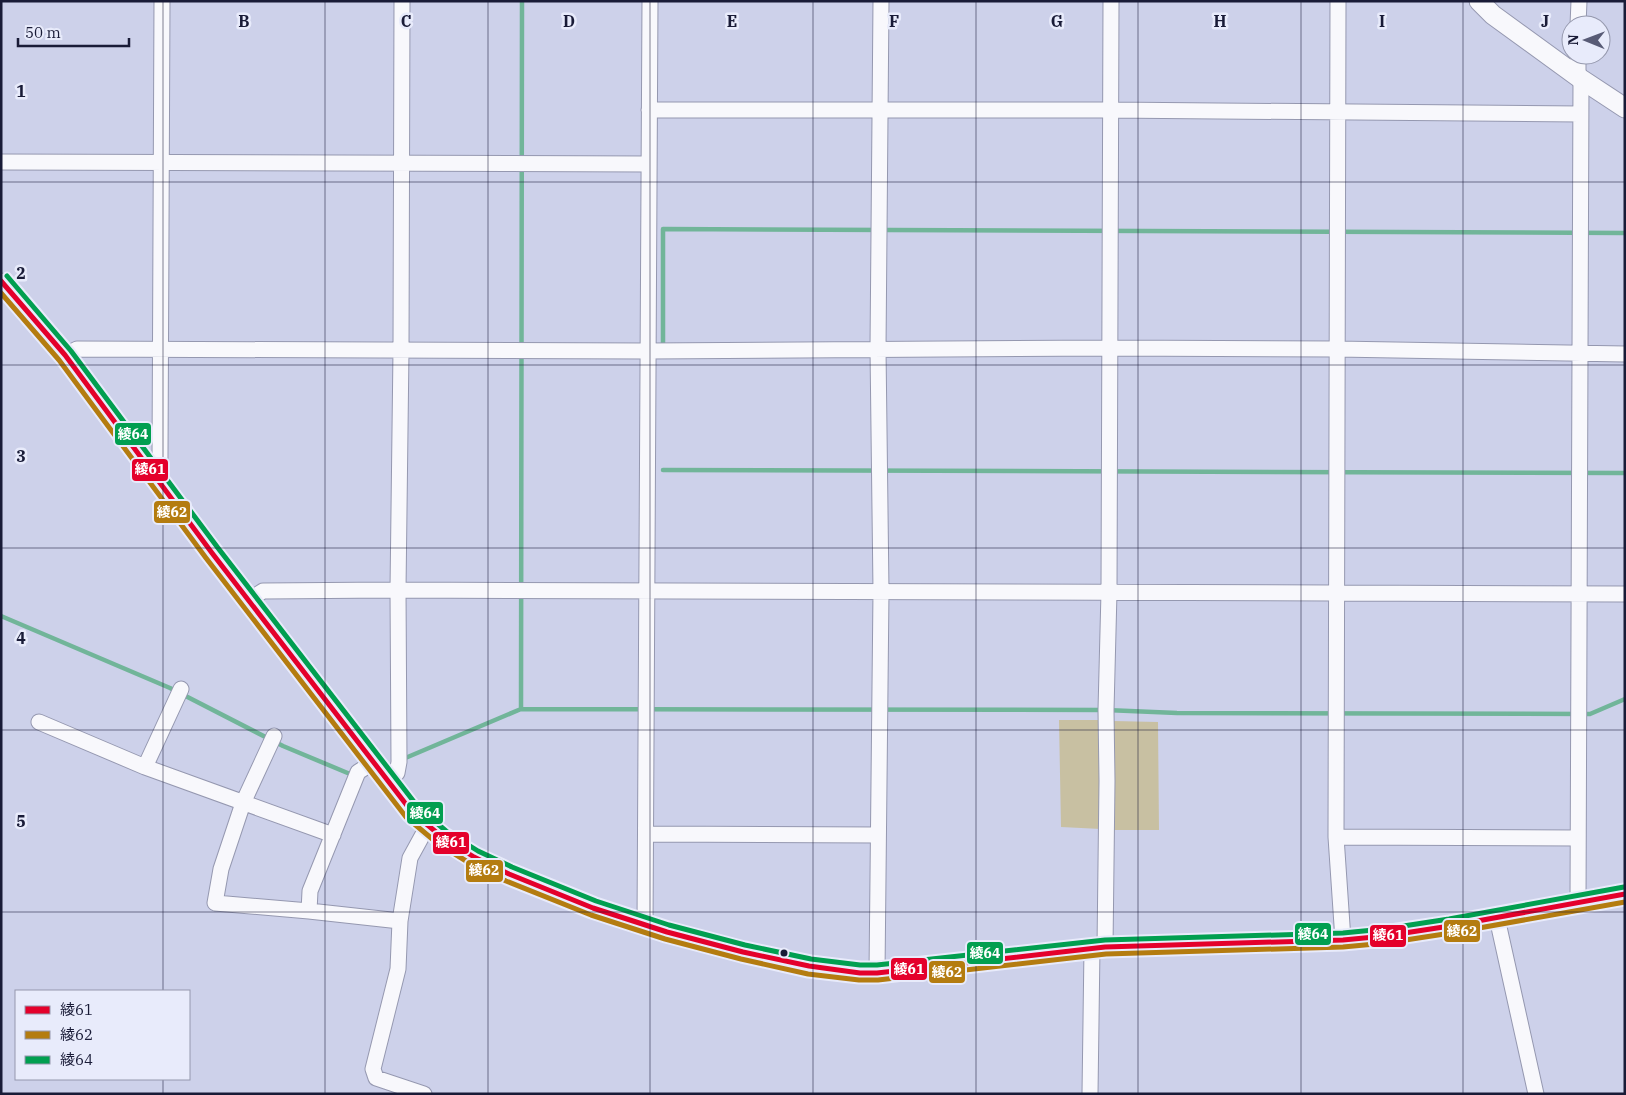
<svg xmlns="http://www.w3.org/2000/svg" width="1626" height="1095" viewBox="0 0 1626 1095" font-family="'IBM Plex Serif','Noto Sans JP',serif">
<rect width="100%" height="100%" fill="#cdd1ea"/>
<path fill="#c8c0a2" d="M1059 720H1102L1101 829 1061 827Z
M1113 721 1158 722 1159 830H1113Z"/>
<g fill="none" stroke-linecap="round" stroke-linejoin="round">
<path stroke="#71b599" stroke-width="4.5" d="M663 343V229L1625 233
M663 470 1625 473
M1 616 170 688 283 746 350 774H353
M521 709 1106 710 1177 713 1590 714 1625 699
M403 759 521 709 522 1"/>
<defs>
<path id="minor" d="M1338 1 1336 837 1343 940
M1578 25 1579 1
M1578 77V55
M649 110H1110L1580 114
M1 162 649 164
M1 281 65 355 212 553 412 812C449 849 496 870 545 889 609 916 675 936 743 952 787 962 831 973 877 973L1105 947 1343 940 1385 936 1450 926 1625 894
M65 355 77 349 648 351 1109 348 1337 349 1625 354
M151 470 160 458 162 1
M249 600 263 591 391 590 1625 594
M39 722 145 767 333 835
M274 736 243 803 221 869 215 903 309 911
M374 762 358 772 310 891 309 911 400 921
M145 767 181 689
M388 782 397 773 399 762 398 590 401 350 402 1
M647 834 878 835
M1336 837 1577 838
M1578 903 1581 79
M1497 918 1536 1094
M645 926 650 1
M1105 947 1107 781 1106 710 1109 592 1111 1
M877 973 881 591 878 349 881 1
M424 1094 376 1078 373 1069 398 969 400 921 410 858 427 827
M1090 1094 1092 948"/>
<path id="major" d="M1479 1 1493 15 1581 79 1625 108"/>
</defs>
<use href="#minor" stroke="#9598b0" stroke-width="17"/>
<use href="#major" stroke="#9598b0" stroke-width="21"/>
<use href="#minor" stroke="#f8f8fc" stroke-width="15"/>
<use href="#major" stroke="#f8f8fc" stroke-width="19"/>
<defs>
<path id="bus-1" d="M1 281 65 355 212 553 412 812 442 837 474 857 509 874 593 908 667 932 743 952 809 966 860 973H877L1105 947 1343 940 1385 936 1450 926 1625 894"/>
<path id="bus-2" d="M1 293 59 360 206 558 406 817 437 843 471 864 506 881 591 915 665 939 741 959 808 974 859 980H878L1106 954 1343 947 1386 943 1451 933 1625 902"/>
<path id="bus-3" d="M7 276 71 351 218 548 418 807 446 831 478 851 512 867 596 901 669 925 745 945 811 959 860 965H877L1105 940 1343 933 1384 929 1449 919 1624 887"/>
</defs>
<use href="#bus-1" stroke="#e8ebfb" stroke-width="9"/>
<use href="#bus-2" stroke="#e8ebfb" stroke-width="9"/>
<use href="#bus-3" stroke="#e8ebfb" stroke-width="9"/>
<use href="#bus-1" stroke="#e4002b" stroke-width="5"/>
<use href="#bus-2" stroke="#b47c10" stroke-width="5"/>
<use href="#bus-3" stroke="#019f50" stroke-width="5"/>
</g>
<path fill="none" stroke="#191b37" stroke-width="1" stroke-opacity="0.55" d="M163 1V991M325 1V1094M488 1V1094M650 1V1094M813 1V1094M976 1V1094M1138 1V1094M1301 1V1094M1463 1V1094M1 182H1625M1 365H1625M1 548H1625M1 730H1625M1 912H1625M163 1079V1094"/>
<circle fill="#191b37" stroke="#e8ebfb" stroke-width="2" cx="784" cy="953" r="4.5"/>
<g font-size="16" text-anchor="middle" font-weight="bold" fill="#191b37" stroke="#e8ebfb" stroke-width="5" stroke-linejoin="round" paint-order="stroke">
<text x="244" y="27">B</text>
<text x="406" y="27">C</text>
<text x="569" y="27">D</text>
<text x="732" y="27">E</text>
<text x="894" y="27">F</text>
<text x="1057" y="27">G</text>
<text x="1220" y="27">H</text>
<text x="1382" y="27">I</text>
<text x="1545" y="27">J</text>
<text x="21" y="97">1</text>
<text x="21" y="279">2</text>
<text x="21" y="462">3</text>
<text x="21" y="644">4</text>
<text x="21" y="827">5</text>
</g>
<g stroke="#e8ebfb" stroke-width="2">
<rect x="114" y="422" width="38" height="24" rx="5" fill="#019f50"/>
<rect x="131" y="458" width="38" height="24" rx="5" fill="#e4002b"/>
<rect x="153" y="500" width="38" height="24" rx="5" fill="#b47c10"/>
<rect x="406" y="801" width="38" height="24" rx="5" fill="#019f50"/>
<rect x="432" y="831" width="38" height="24" rx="5" fill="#e4002b"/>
<rect x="465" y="859" width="39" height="24" rx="5" fill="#b47c10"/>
<rect x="1443" y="919" width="38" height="24" rx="5" fill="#b47c10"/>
<rect x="1294" y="922" width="38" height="24" rx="5" fill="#019f50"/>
<rect x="1369" y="924" width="38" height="24" rx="5" fill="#e4002b"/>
<rect x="966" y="941" width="38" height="24" rx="5" fill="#019f50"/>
<rect x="890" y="957" width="38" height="24" rx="5" fill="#e4002b"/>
<rect x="928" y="960" width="38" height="24" rx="5" fill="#b47c10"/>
</g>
<g font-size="14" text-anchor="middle" font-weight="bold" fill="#fff">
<text x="133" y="439">綾64</text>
<text x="150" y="474">綾61</text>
<text x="172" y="517">綾62</text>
<text x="425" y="818">綾64</text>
<text x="451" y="847">綾61</text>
<text x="484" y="875">綾62</text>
<text x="1462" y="936">綾62</text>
<text x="1313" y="939">綾64</text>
<text x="1388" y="940">綾61</text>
<text x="985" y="958">綾64</text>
<text x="909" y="974">綾61</text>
<text x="947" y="977">綾62</text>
</g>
<rect width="1626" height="1095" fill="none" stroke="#191b37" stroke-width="5"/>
<rect x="15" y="990" width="175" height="90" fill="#e8ebfb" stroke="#9598ad"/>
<rect x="25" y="1006" width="25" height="8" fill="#e4002b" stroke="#9598ad"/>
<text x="60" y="1015" font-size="15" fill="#191b37">綾61</text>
<rect x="25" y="1031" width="25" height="8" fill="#b47c10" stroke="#9598ad"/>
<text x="60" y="1040" font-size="15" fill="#191b37">綾62</text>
<rect x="25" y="1056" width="25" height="8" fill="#019f50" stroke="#9598ad"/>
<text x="60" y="1065" font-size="15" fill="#191b37">綾64</text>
<g transform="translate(1586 40) rotate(271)"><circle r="24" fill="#e8ebfb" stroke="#9598ad"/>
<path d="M0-4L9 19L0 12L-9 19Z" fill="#585b76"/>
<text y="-8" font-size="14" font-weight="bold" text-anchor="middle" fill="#191b37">N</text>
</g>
<path d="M18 38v8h111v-8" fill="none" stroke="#191b37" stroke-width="2.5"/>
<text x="25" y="38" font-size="15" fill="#191b37" stroke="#e8ebfb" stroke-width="4" paint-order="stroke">50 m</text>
</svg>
